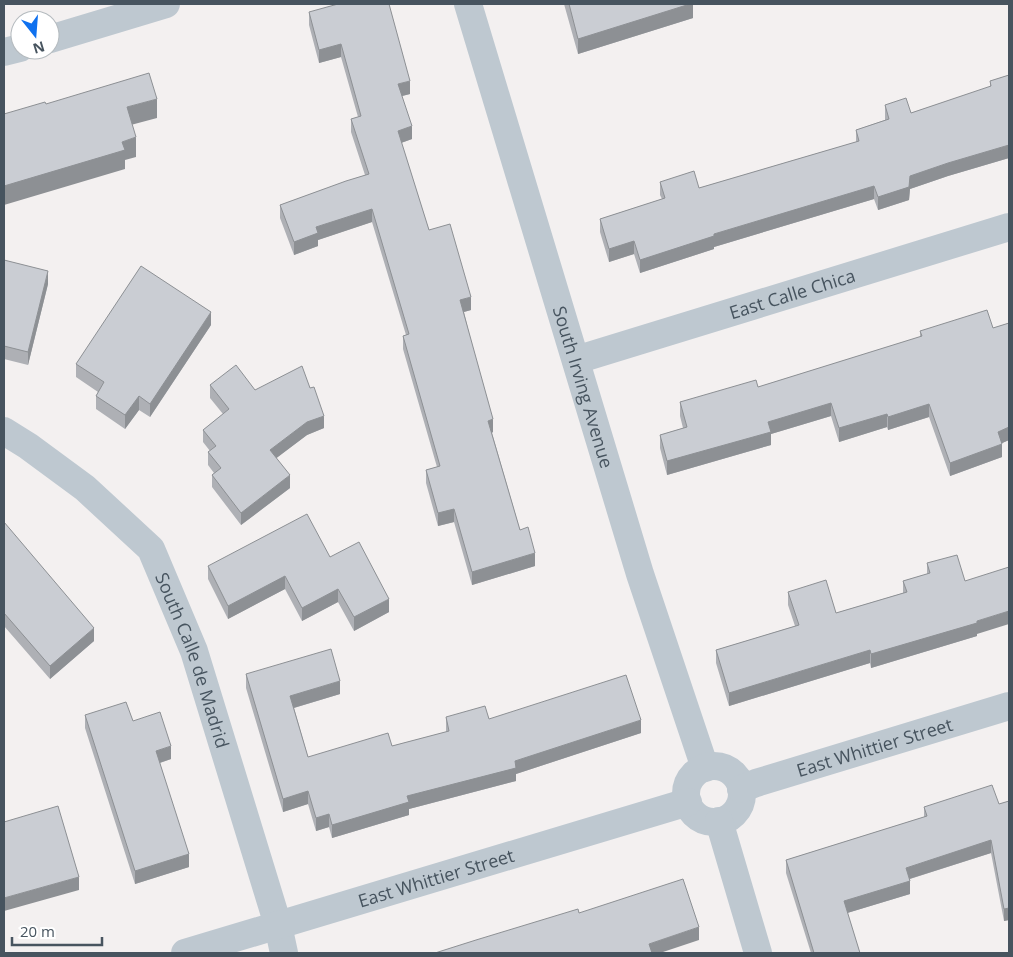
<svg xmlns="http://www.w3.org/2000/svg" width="1013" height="957" viewBox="0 0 1013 957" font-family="'Open Sans',sans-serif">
<rect width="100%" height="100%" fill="#f3f0f0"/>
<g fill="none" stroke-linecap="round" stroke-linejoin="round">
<g stroke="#bec8d0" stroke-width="28">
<path id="s1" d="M468 4 640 574 705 768"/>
<path d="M50 39 166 4"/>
<path d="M4 52 20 48"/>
<path id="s2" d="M576 360 1009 227"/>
<path id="s3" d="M4 431 28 446 85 488 151 549 194 651 278 925 284 953"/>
<circle cx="714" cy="794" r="28"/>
<path id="s4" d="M741 789 756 783 1009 706"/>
<path d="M719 821 758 953"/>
<path id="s5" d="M185 953 688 802"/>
</g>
</g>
<path fill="#aeb0b5" d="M564 4H693V18L578 54Z
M309 12 410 94 402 96 412 139 401 143 429 230 471 310 464 312 493 432 492 433 520 530 535 566 472 585 454 522 438 526 426 483V470L437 467 403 349V336L406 335 372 222 318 240V246L294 255 280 218V205L365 175 351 132V119L358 117 341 57 319 63 309 25Z
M1009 75V158L948 176 910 189 909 200 878 210 874 199 714 247V249L640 273 634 254 609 262 600 232V219L662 199 660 195V182L699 188 856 142V130L885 120V105L911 113 990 87V81Z
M4 260 48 284 28 365 4 359Z
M1009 323V440L1002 443V457L950 476 929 417 888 430 887 427 839 442 831 416 771 434V445L667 475 660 448V435L683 428 680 416V402L758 387 920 337V331L993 328Z
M211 325 150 417 139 410 125 429 96 409V396L98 392 76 377V364Z
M210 385 255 390 310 388 324 428 307 435 276 458 290 488 241 525 212 487V475L214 473 208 465V452L210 451 203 442V430L223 414 210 398Z
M4 522 94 641 50 679 4 626Z
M330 557 389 612 354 631 338 602 302 621 285 589 228 619 208 579V566Z
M927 563 977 634V636L871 668 870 663 729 706 716 663V650L795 626 788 605V592L836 613 903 593V581L927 574Z
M246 674 340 694 294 708 308 757 392 746 446 732V717L489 719 641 733 516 774V781L409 809V815L332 838 329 827 316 831 308 804 283 812 246 688Z
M85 715 133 721 171 759 160 763 189 867 135 884 85 728Z
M1009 801V920L1004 921 991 853 910 879V894L847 913 860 953H811L786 873V860L924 817V807L999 804Z"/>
<path fill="#8d9094" d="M690 4H693V18L578 54V39Z
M341 44V57L319 63V50Z
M410 81V94L398 97V84Z
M157 99V118L127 126V107Z
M412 126V139L398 144V131Z
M136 137V157L125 160V169L4 205V186L122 142Z
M1009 145V158L948 176 910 189 909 200 878 210V197L910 176 948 163Z
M874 186V199L714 247V249L640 273V260L714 234Z
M372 209V222L318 240V246L294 255V242L316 227Z
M634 241V254L609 262V249Z
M48 271V284L28 365V352Z
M471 297V310L460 313V300Z
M211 312V325L150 417V404Z
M139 396V410L125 429V415Z
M831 403V416L771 434V445L667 475V461L768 422Z
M929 404V417L888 430V417Z
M887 414V427L839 442V428Z
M324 416V428L307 435 270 463V450L307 422Z
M493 419V432L488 434V421Z
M1009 427V440L998 445V432Z
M1002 444V457L950 476V463Z
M290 475V488L241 525V513Z
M454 509V522L438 526V513Z
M535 553V566L472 585V572Z
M285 576V589L228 619V606Z
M338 589V602L302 621V608Z
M389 599V612L354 631V617Z
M1009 611V624L977 634V636L871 668V654Z
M94 628V641L50 679V666Z
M870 650V663L729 706V693Z
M340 681V694L290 709V696Z
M641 720V733L516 774V781L409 809V815L332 838V825L407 796Z
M171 746V759L156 764V751Z
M308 791V804L283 812V799Z
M329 814V827L316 831V818Z
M991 840V853L906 880V868Z
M189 854V867L135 884V871Z
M79 877V890L4 911V898Z
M910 881V894L844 914V901Z
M1009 908V920L1004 921V909Z
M699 927V940L660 953H649V944Z"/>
<path fill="#cacdd3" stroke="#8d9094" d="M338 4H389L410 81 398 84 412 126 398 131 429 230 450 224 471 297 460 300 493 419 488 421 520 530 528 527 535 553 472 572 454 509 438 513 426 470 440 466 403 336 409 334 372 209 316 227 318 233 294 242 280 205 346 181 369 174 351 119 361 116 341 44 319 50 309 12Z
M569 4H690L578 39Z
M149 73 157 99 127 107 136 137 122 142 125 150 4 186V114L45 102 46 104Z
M1009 75V145L948 163 910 176 909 187 878 197 874 186 714 234V236L640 260 634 241 609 249 600 219 665 198 660 182 694 171 699 188 859 141 856 130 889 119 885 105 906 98 911 113 991 86 990 81Z
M4 260 48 271 28 352 4 346Z
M141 266 211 312 150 404 139 396 125 415 96 396 104 382 76 364Z
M987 310 993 328 1009 323V427L998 432 1002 444 950 463 929 404 888 417 887 414 839 428 831 403 768 422 771 432 667 461 660 435 687 427 680 402 756 380 758 387 922 336 920 331Z
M236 365 255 390 302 366 310 388 314 387 324 416 307 422 270 450 290 475 241 513 212 475 221 468 208 452 216 446 203 430 229 409 210 385Z
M307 514 330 557 359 542 389 599 354 617 338 589 302 608 285 576 228 606 208 566Z
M4 522 94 628 50 666 4 613Z
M957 555 965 581 1009 567V611L977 621V623L871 654 870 650 729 693 716 650 799 625 788 592 826 580 836 613 907 592 903 581 930 573 927 563Z
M331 649 340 681 290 696 308 757 388 733 392 746 449 731 446 717 485 706 489 719 626 675 641 720 515 761 516 768 407 796 409 802 332 825 329 814 316 818 308 791 283 799 246 674Z
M126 702 133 721 160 712 171 746 156 751 189 854 135 871 85 715Z
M992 785 999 804 1009 801V908L1004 909 991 840 906 868 910 881 844 901 860 953H814L786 860 927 816 924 807Z
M58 806 79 877 4 898V822Z
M683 879 699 927 649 944 652 953H435L476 940 578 909 579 913Z"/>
<g text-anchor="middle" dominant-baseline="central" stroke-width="4" stroke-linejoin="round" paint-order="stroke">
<g font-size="18" fill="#47545f" stroke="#fff">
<text stroke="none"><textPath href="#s2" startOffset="226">East Calle Chica</textPath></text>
<text stroke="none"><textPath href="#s1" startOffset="400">South Irving Avenue</textPath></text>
<text stroke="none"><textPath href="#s3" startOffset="308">South Calle de Madrid</textPath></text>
<text stroke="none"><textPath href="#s4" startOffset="140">East Whittier Street</textPath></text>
<text stroke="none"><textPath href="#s5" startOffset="262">East Whittier Street</textPath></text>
</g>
</g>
<rect width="1013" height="957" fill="none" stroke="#47545f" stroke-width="10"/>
<g transform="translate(35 35) rotate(163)"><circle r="24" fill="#ffffff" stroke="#b5bbbf"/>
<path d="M0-4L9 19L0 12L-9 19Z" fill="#0f71ef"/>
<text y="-8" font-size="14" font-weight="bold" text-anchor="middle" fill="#47545f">N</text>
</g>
<path d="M12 937v8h90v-8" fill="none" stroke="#47545f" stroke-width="2.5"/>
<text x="20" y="937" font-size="15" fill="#47545f" stroke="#ffffff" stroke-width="4" paint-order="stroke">20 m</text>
</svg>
